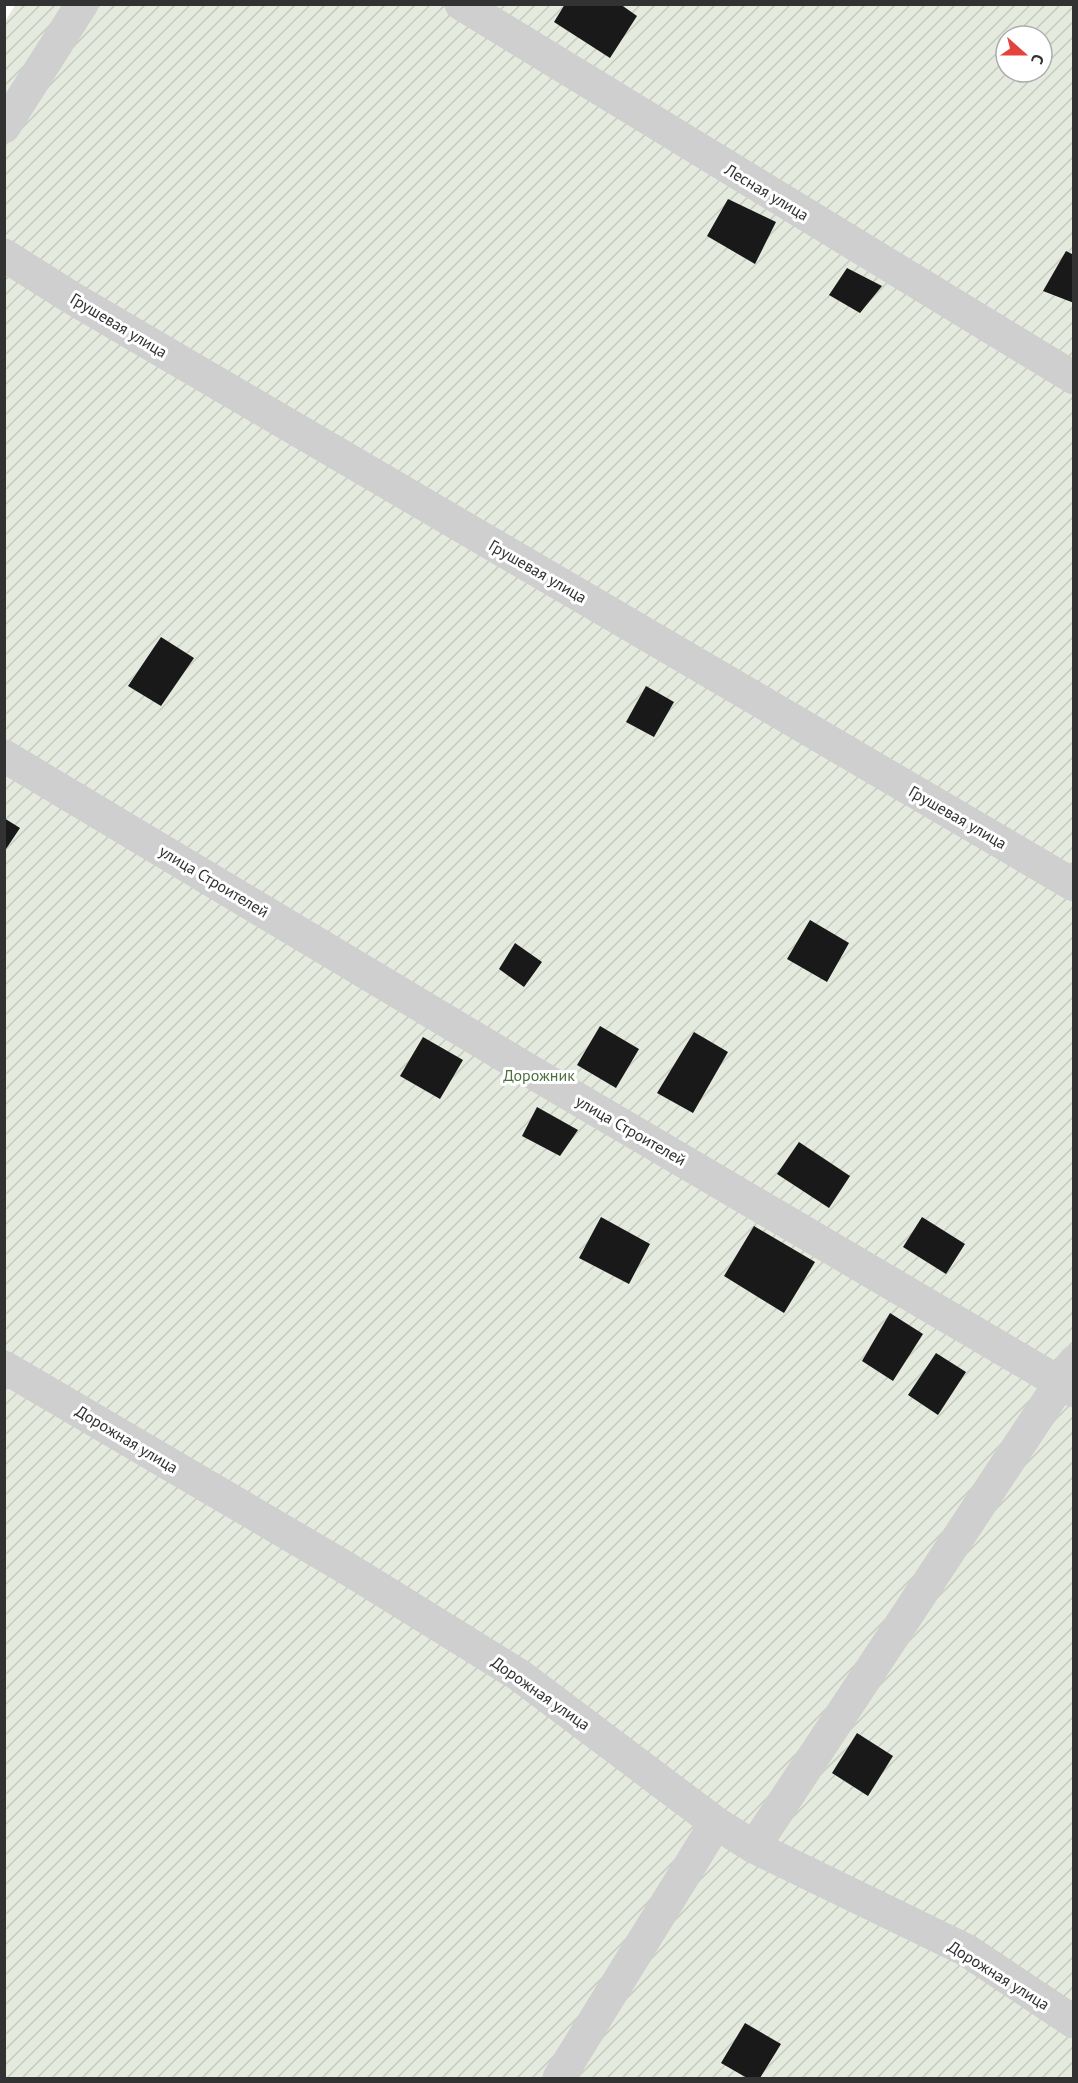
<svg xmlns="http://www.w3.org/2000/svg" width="1078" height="2083" viewBox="0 0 1078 2083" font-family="'PT Sans',sans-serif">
<defs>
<pattern id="garden-furrows" width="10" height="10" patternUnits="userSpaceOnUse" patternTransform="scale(1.5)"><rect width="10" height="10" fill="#e4ebde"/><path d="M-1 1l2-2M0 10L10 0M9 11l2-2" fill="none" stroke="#c4cabf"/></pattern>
</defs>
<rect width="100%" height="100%" fill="#fff"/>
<path fill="url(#garden-furrows)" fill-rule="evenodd" d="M16 4 1073 5V2078H5L4 23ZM1006 36H1042V72H1006Z"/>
<path fill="#191919" d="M565 4H620L637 16 610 58 554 22Z
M728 199 776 222 755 264 707 236Z
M1066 251 1074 255V303L1043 291Z
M847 268 882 286 860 313 829 295Z
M161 637 194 658 161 706 128 686Z
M646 686 674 702 654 737 626 722Z
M4 818 20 828 4 852Z
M810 920 849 943 827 982 787 959Z
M515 943 542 962 524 987 499 969Z
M600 1026 639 1049 616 1088 577 1065Z
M694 1032 728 1052 693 1113 657 1093Z
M423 1037 463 1060 440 1099 400 1076Z
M537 1107 578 1130 560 1156 522 1136Z
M799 1142 850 1176 829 1208 777 1174Z
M601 1217 650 1244 629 1284 579 1258Z
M922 1217 965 1244 946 1274 903 1247Z
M754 1226 815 1262 784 1313 724 1276Z
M890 1313 923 1334 893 1381 862 1361Z
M936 1353 966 1372 938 1415 908 1395Z
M857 1733 893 1756 868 1796 832 1773Z
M745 2023 781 2044 760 2078H747L721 2063Z"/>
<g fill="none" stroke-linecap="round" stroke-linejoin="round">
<path stroke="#cfcfcf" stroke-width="33" d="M461 4 1074 378
M4 127 82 4
M4 255 72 298 1074 885
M4 756 530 1071 1074 1391
M4 1367 348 1569 519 1675 716 1823 754 1847 966 1950 1074 2022
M754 1847 1074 1362
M559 2078 716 1823"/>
</g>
<g text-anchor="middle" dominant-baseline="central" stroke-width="6" stroke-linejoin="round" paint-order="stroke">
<g font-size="16" fill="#323232" stroke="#fff">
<text transform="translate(767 192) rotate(31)">Лесная улица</text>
<text transform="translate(119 325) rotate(31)">Грушевая улица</text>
<text transform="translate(538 571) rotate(30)">Грушевая улица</text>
<text transform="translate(958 817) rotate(30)">Грушевая улица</text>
<text transform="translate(214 881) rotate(31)">улица Строителей</text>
<text transform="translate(631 1130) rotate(30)">улица Строителей</text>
<text transform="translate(127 1439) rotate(31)">Дорожная улица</text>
<text transform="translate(541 1693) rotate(35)">Дорожная улица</text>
<text transform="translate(999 1975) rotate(32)">Дорожная улица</text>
</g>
<g font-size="16" fill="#4f6e3f" stroke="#fff">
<text x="539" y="1075">Дорожник</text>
</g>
</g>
<rect width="1078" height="2083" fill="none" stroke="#323232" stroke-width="12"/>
<g transform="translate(1024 54) rotate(111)"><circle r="28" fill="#ffffff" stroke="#adadad" stroke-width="1.5"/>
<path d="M0-4.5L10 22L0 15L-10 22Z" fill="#e3433b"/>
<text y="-9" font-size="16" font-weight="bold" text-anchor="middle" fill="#323232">С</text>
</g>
</svg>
